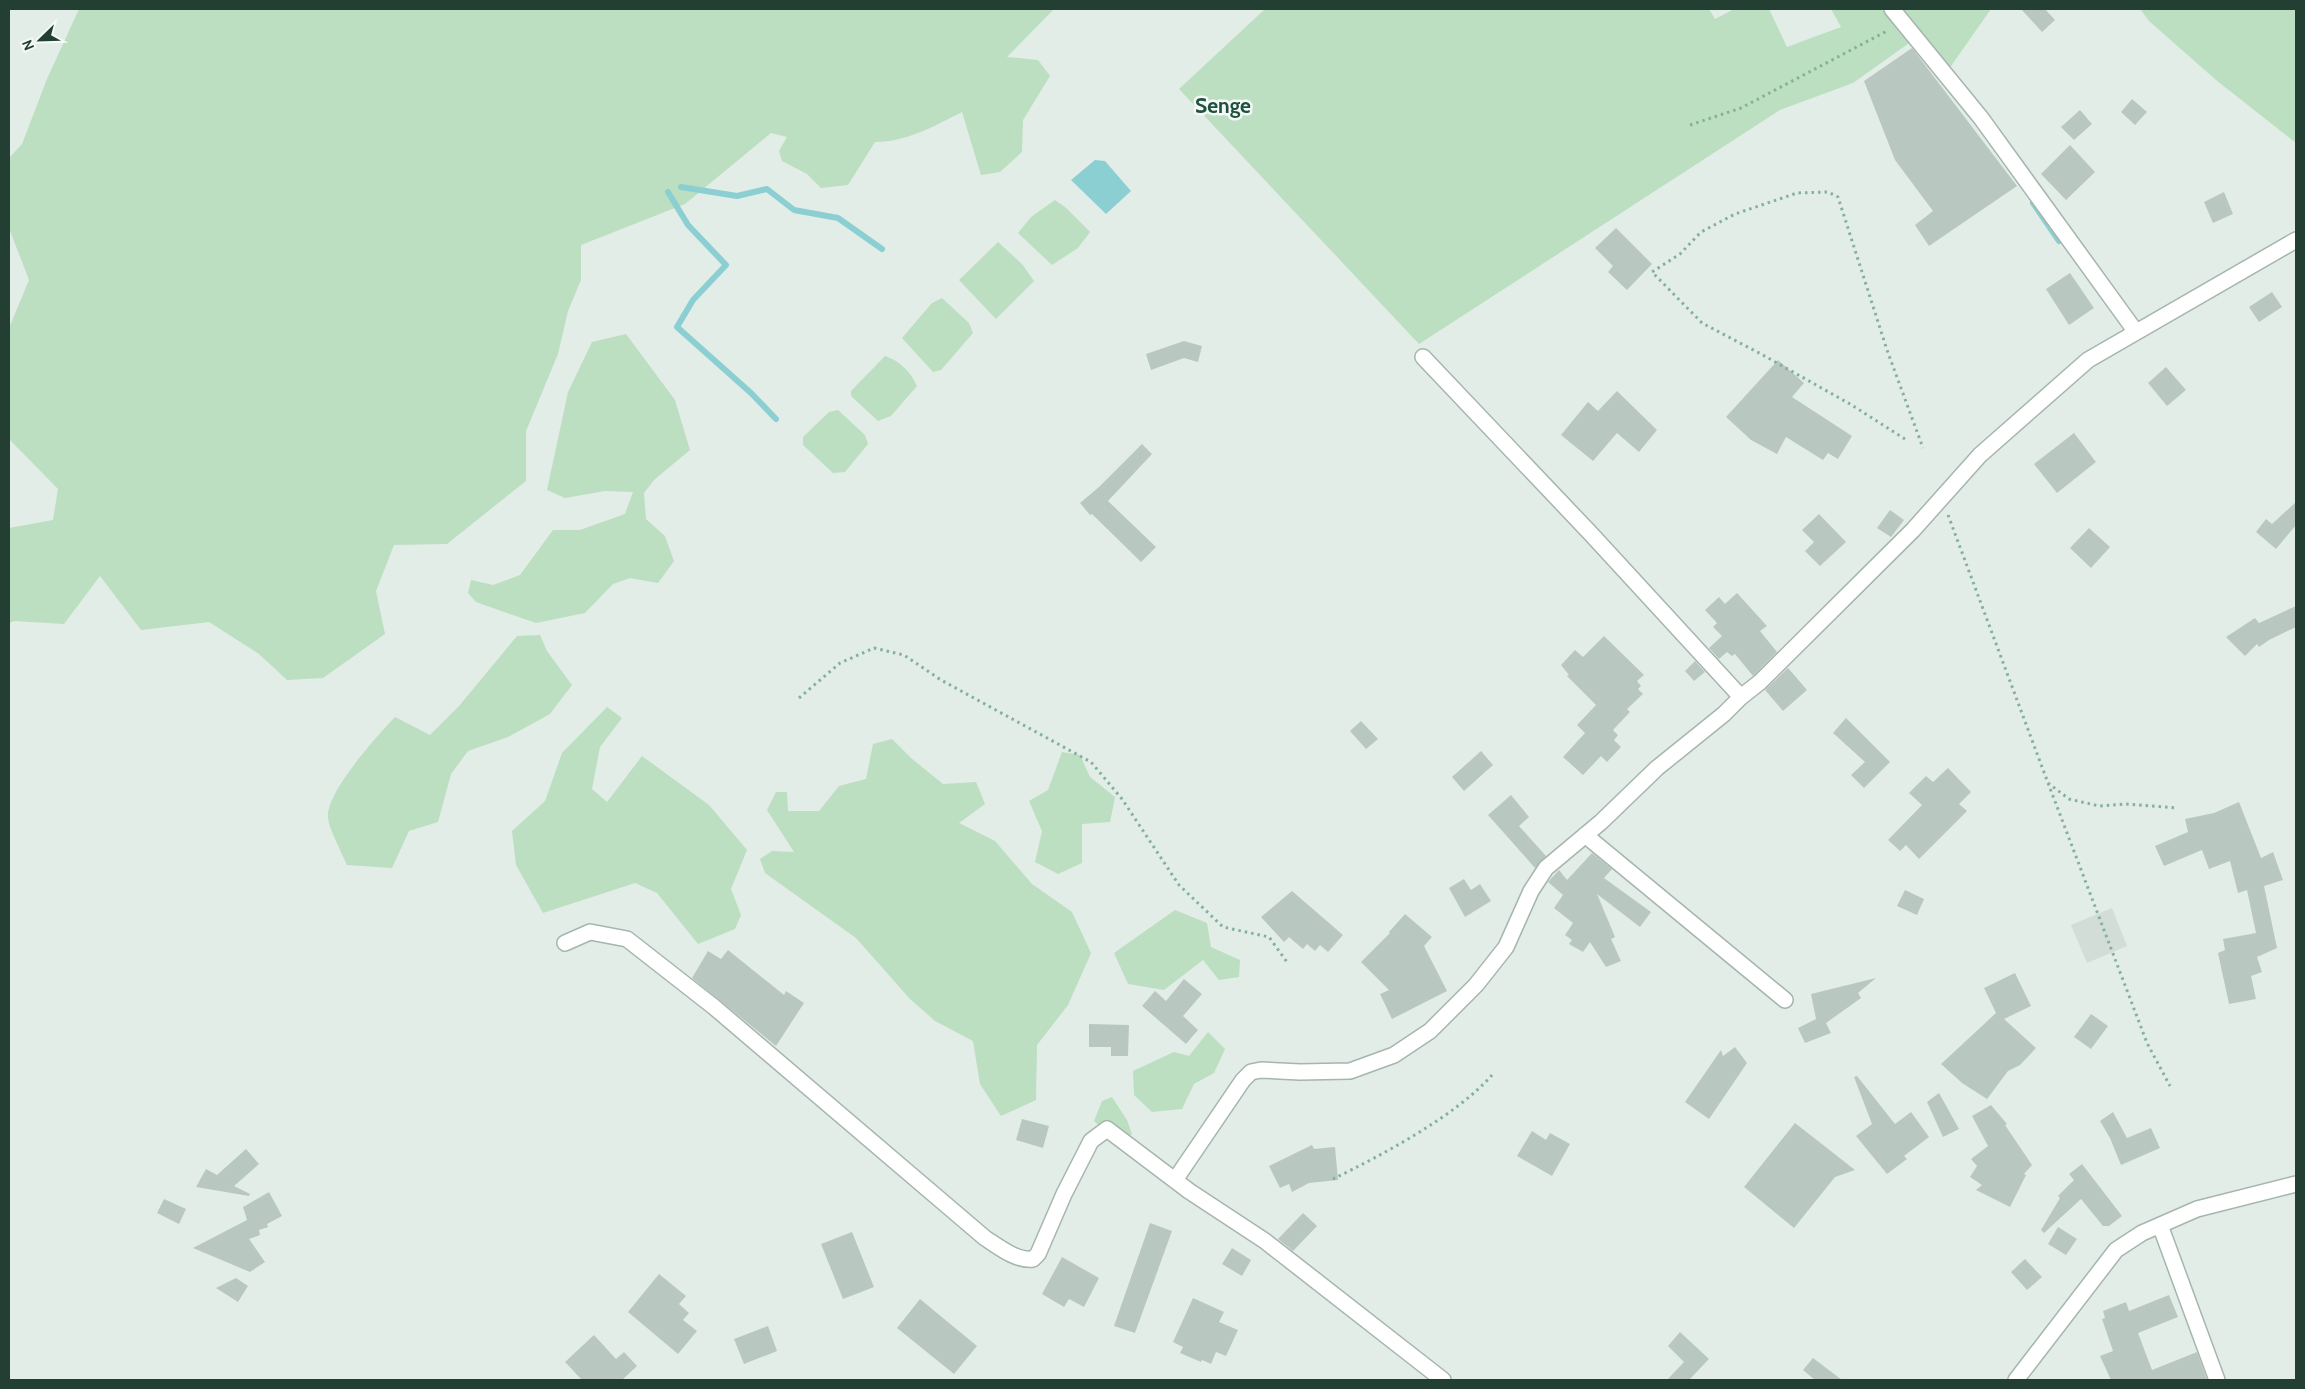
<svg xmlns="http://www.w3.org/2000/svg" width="2305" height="1389" viewBox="0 0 2305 1389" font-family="Cabin,sans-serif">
<rect width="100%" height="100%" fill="#e3ede7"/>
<path fill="#d1ddd6" d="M2112 908 2127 946 2087 963 2071 925Z"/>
<path fill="#bcdec1" d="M79 9H1054L1007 57 1038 60 1050 76 1023 120 1022 152 1000 172 981 175 962 112C934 126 907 142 875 142L848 185 821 188 807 174 782 161 779 151 787 137 771 133 685 204 581 245V280L568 311 558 354 526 431V481L447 544 394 545 376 591 385 634 323 678 287 680 259 654 209 622 141 630 100 576 64 624 14 621 9 623V528L53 520 58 489 9 439V328L29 280 9 228V158L22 144 47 79Z
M1265 9H1709L1715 19 1734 9H1769L1787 47 1841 27 1831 9H1884L1912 41 1853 83 1780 110 1419 344 1179 89Z
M1901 9H1991L1949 69Z
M2140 9H2296V143L2216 80 2149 21Z
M1055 200 1065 207 1090 232 1078 248 1052 265 1018 233 1031 217Z
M998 242 1022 264 1034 281 996 319 959 280Z
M942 298 969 323 973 333 941 370 933 372 902 338 932 303Z
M626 334 675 400 690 450 654 480 644 493 646 519 665 536 674 561 658 583 630 578 613 584 585 613 536 623 476 602 468 593 471 580 493 585 520 575 553 530H580L625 514 633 492 605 491 565 498 547 490 568 392 592 342Z
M885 356C900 361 911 372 917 386L891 416 878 421 851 396V391Z
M838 410 865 435 868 444 845 472 833 473 803 445V437L829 412Z
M540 635 547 651 572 685 550 714 508 737 468 751 451 774 438 822 409 831 392 868 347 865C342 853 329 829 328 818 325 793 378 735 395 717L430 735 459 706 517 636Z
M607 707 622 718 600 747 592 789 607 802 642 756 709 805 747 850 731 889 741 915 735 929 698 944 657 893 635 883 543 913 516 865 512 831 545 801 562 753Z
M892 739 911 758 943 784 976 782 985 804 959 823 995 841 1032 884 1072 912 1091 953 1068 1005 1037 1045 1036 1100 1001 1116 980 1084 973 1041 935 1021 910 999 856 938 765 873 760 859 772 851 794 852 767 810 776 792H787L788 811H819L839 786 866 779 873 744Z
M1062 752 1080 755 1090 777 1115 797 1110 822 1082 824V863L1058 874 1035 862 1042 831 1029 801 1048 790Z
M1175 910 1207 923 1211 947 1240 960 1239 977 1219 980 1203 960 1164 990 1128 984 1114 953Z
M1208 1032 1225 1049 1214 1073 1194 1084 1182 1109 1152 1112 1134 1095 1133 1071 1174 1052 1189 1056Z
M1112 1097 1127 1120 1132 1134 1119 1143 1094 1121 1102 1101Z"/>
<path fill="#8bcfd2" d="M1095 160 1105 161 1131 191 1106 214 1071 180Z"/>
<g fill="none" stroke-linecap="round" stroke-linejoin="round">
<path stroke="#8bcfd2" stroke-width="6" d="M681 187 737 196 767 189 794 210 838 218 882 249
M668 192 688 225 726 265 693 300 677 327 751 393 776 419
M2033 203 2059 241"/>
</g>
<path fill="#b8c8c0" d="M2021 9H2045L2055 20 2042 32Z
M1912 48 2017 186 1929 246 1915 225 1933 211 1895 160 1864 81Z
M2132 99 2147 112 2135 125 2121 112Z
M2080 110 2092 124 2074 140 2061 127Z
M2070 145 2095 172 2066 200 2041 174Z
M2224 192 2233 214 2213 223 2204 202Z
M1616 228 1652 264 1627 290 1608 272 1613 266 1595 248Z
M2070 273 2094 308 2069 325 2046 289Z
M2272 292 2282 307 2259 322 2249 307Z
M1184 341 1202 346 1198 362 1184 358 1151 370 1146 354Z
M1778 360 1804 383 1792 397 1852 436 1838 459 1828 453 1823 460 1786 437 1777 454 1751 440 1726 417Z
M2166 367 2186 390 2167 406 2148 383Z
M1617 391 1657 430 1639 452 1617 433 1593 461 1561 435 1588 402 1598 411Z
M2074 433 2096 462 2057 493 2034 464Z
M1142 444 1152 454 1108 501 1156 547 1141 562 1092 514 1090 515 1080 503 1099 487Z
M2296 502V525L2276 549 2256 532 2266 519 2272 524Z
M1890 510 1904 520 1891 537 1877 528Z
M1819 514 1846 542 1820 566 1805 551 1814 542 1802 530Z
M2089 528 2110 547 2091 568 2070 548Z
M1737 593 1767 626 1760 631 1777 652 1753 676 1735 654 1732 656 1727 652 1719 659 1709 648 1722 636 1713 627 1717 623 1705 610 1719 597 1725 604Z
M2296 606V627L2269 640 2259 647 2257 644 2245 656 2226 637 2255 618 2259 623Z
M1604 636 1644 675 1637 681 1641 686 1638 689 1643 694 1627 709 1630 712 1613 730 1618 735 1614 740 1621 747 1607 762 1601 756 1583 775 1563 757 1585 733 1577 725 1596 705 1567 676 1569 675 1561 665 1575 650 1583 657Z
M1695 661 1705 672 1694 681 1685 671Z
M1788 668 1807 690 1783 711 1765 690Z
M1846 718 1890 762 1864 788 1851 775 1865 762 1833 733Z
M1361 721 1378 739 1366 749 1350 731Z
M1481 751 1493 765 1464 791 1452 777Z
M1948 768 1971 792 1959 804 1967 811 1919 859 1906 845 1900 851 1888 840 1922 805 1909 793 1926 776 1933 782Z
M1511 795 1529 817 1519 826 1546 856 1535 868 1488 815Z
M2239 802 2261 858 2273 852 2283 880 2264 886 2277 948 2257 957 2262 972 2251 976 2256 999 2229 1004 2218 953 2225 950 2223 939 2256 933 2247 890 2238 893 2230 861 2209 869 2202 850 2164 866 2155 846 2188 832 2185 819 2214 813Z
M1592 853 1612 869 1604 878 1651 912 1640 927 1597 894 1615 937 1611 939 1621 961 1606 967 1590 942 1583 952 1569 944 1572 940 1565 935 1573 923 1554 908 1563 895 1548 882 1559 870 1567 880Z
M1464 879 1471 890 1480 884 1491 901 1465 917 1449 888Z
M1905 890 1924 899 1917 915 1897 906Z
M1292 891 1343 935 1328 952 1320 945 1315 951 1307 944 1303 949 1289 937 1284 942 1261 917Z
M1405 914 1432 937 1424 946 1447 991 1392 1019 1380 994 1389 990 1361 962 1390 933 1389 932Z
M728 950 784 995 786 991 804 1003 776 1046 692 978 708 951 721 959Z
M2015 973 2031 1006 2004 1019 2036 1048 2020 1065 2008 1071 1987 1099 1962 1083 1941 1064 1996 1013 1984 988Z
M1876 978 1858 993 1861 998 1826 1023 1831 1033 1805 1043 1798 1028 1816 1019 1811 994Z
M1184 979 1202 994 1183 1016 1198 1030 1186 1044 1142 1006 1155 991 1166 1001Z
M2091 1014 2108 1026 2091 1049 2074 1037Z
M1089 1024 1129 1025 1128 1056H1111V1047H1089Z
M1735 1047 1747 1063 1709 1119 1685 1102 1721 1050 1723 1056Z
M1857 1076 1895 1124 1911 1112 1929 1137 1904 1156 1907 1159 1887 1174 1856 1136 1872 1124 1854 1077Z
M1939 1093 1959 1129 1943 1137 1927 1102Z
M1991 1105 2007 1124 2005 1125 2032 1165 2024 1174 2026 1175 2010 1207 1976 1190 1982 1185 1970 1177 1977 1166 1971 1159 1988 1146 1972 1116Z
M2113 1112 2127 1138 2151 1128 2160 1148 2121 1165 2110 1138 2100 1121Z
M1022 1119 1049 1126 1043 1148 1016 1140Z
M1795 1123 1855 1170 1835 1177 1794 1228 1744 1187Z
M1532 1131 1546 1140 1550 1133 1570 1144 1552 1176 1517 1156Z
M1312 1145 1314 1149 1335 1147 1338 1180 1309 1183 1292 1192 1289 1184 1280 1188 1269 1166Z
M246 1149 259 1164 234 1186 250 1194 249 1196 196 1187 206 1169 217 1175Z
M2082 1164 2122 1216 2109 1226H2103L2081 1199 2044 1233 2041 1230 2060 1198 2058 1196 2074 1180 2069 1174Z
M269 1192 282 1216 267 1224 268 1227 259 1230 260 1235 249 1239 265 1262 250 1272 193 1248 247 1220 243 1207Z
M164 1199 186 1209 179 1224 157 1213Z
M1303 1213 1317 1226 1293 1251 1278 1239Z
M1150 1223 1172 1231 1135 1333 1114 1326Z
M2058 1227 2077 1239 2066 1255 2048 1244Z
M852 1232 874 1287 843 1299 821 1244Z
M1232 1248 1251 1260 1242 1276 1222 1264Z
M1062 1257 1099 1278 1084 1307 1069 1299 1064 1307 1042 1294Z
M2025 1259 2042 1277 2027 1290 2011 1272Z
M659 1274 686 1296 679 1304 689 1313 683 1320 697 1331 678 1354 628 1312Z
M236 1278 248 1286 238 1302 216 1288Z
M2169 1295 2178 1317 2138 1333 2152 1370 2197 1352 2207 1380H2111L2100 1356 2113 1351 2102 1319 2105 1318 2103 1311 2126 1302 2129 1311Z
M1193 1298 1224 1312 1219 1322 1238 1330 1226 1356 1216 1352 1211 1364 1202 1360 1201 1362 1180 1353 1183 1347 1173 1342Z
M920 1299 977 1346 954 1374 897 1328Z
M768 1326 777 1351 744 1364 734 1339Z
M1680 1332 1709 1359 1689 1380H1667L1684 1362 1668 1346Z
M594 1335 616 1359 624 1352 637 1366 622 1380H582L565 1362Z
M1813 1358 1842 1380H1815L1803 1370Z"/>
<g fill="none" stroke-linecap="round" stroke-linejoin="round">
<defs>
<path id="minor" d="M1892 9 1981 118 2136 332
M1423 357 1592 535 1741 697
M1585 835 1785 1000
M565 943 590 932 627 939 714 1007 985 1238C999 1247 1016 1261 1033 1259L1038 1254 1064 1194 1091 1141 1107 1129 1189 1191 1265 1241 1443 1380
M1175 1180 1243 1080 1251 1072 1261 1070 1300 1072 1350 1071 1394 1055 1430 1031 1476 985 1506 947 1531 891 1546 868 1601 822 1657 768 1724 714 1741 697 1760 682 1913 530 1980 455 2088 360 2296 240
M2160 1225 2217 1380
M2016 1380 2116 1250 2142 1233 2197 1209 2296 1184"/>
</defs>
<use href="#minor" stroke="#a6b5ae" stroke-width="18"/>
<path stroke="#84b19d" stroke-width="3" stroke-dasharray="2.5 4" stroke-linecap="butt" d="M1690 125 1741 108 1887 31
M1905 439 1850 404 1761 354 1702 323 1652 272 1680 254 1701 232 1735 214 1797 193 1828 192 1838 197 1887 350 1923 448
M1948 515 2048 783 2069 799 2099 806 2126 804 2177 808
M799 698 840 663 874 648 904 655 941 680 1091 762 1122 799 1179 885 1223 927 1269 937 1287 962
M2048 783 2147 1043 2170 1086
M1333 1179C1382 1155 1456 1116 1492 1075"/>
<use href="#minor" stroke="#fff" stroke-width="15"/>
</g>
<g text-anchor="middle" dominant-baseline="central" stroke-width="5" stroke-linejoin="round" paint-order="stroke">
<g font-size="21" font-weight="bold" fill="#1e513f" stroke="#f4f9f6">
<text x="1223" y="105">Senge</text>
</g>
</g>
<rect width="2305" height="1389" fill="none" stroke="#233f34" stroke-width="20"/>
<g transform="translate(40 40) rotate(247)" stroke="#f4f9f6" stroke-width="4" paint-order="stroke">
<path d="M0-4L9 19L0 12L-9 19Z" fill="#233f34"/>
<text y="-8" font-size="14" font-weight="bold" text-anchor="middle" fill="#233f34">N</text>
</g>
</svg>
